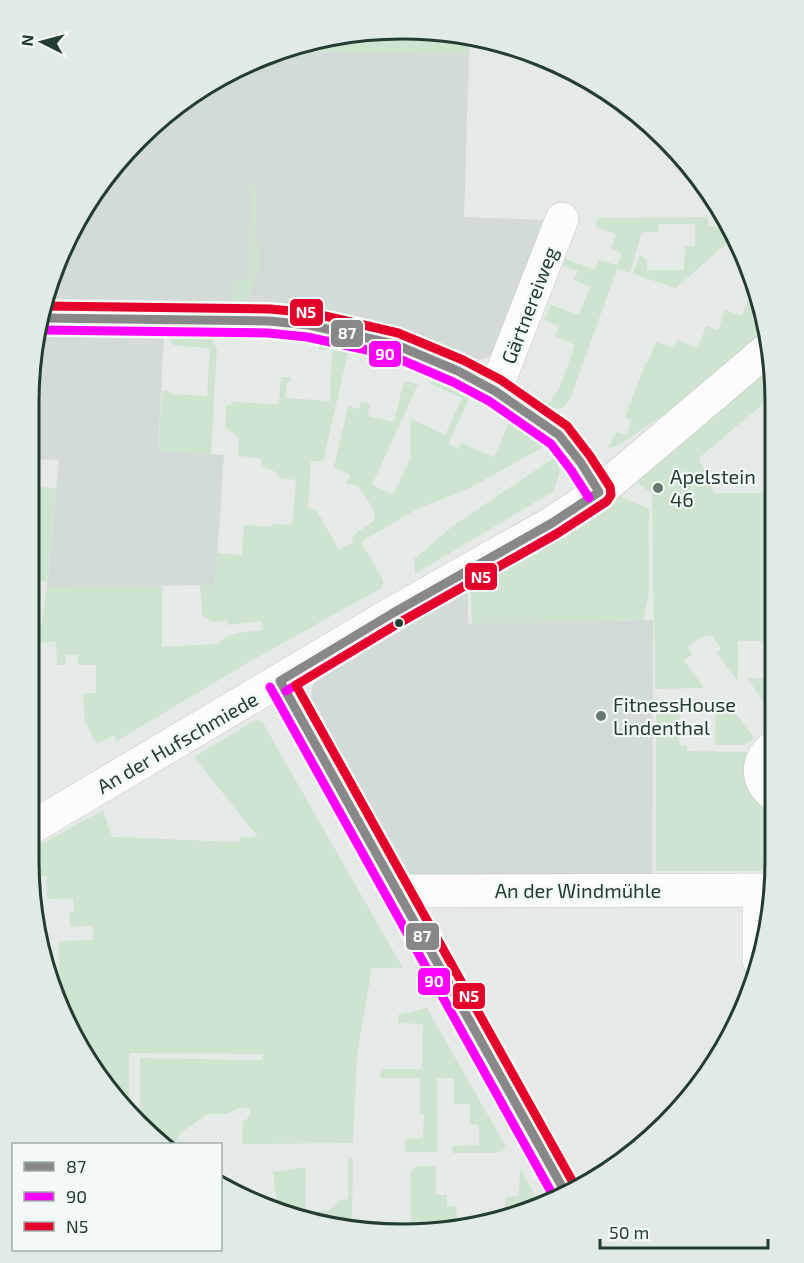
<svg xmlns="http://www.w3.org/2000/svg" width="804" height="1263" viewBox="0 0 804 1263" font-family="'Exo 2',sans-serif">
<rect width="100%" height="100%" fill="#e5eae7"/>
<path fill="#d3dbd6" d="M310 47 312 52 469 54 464 217 547 220 494 354 486 358 471 361 418 341 43 311 57 259 106 174 216 78Z
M38 331H164L158 451 224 455 215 585 47 587 59 460 31 459 32 354Z
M461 586 468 595V624L653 620 652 881 408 876 396 870 342 774 311 701 312 687 320 674Z"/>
<path fill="#cfe3d1" d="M354 32 470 39 469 54 312 52 310 47Z
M250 186H257L258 274 248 297 240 306H233V279H249Z
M708 217 709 226 731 228 735 236 676 288 633 274 638 258 641 255 647 260V270H684L685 246H695V224H659L658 232H642L630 273 617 269 570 399 564 407 548 411 533 397 551 403 555 392H558L575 345 555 337 559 326 544 320 551 305 579 315 590 287 574 280 578 271 563 266 566 259 595 270 599 260 617 265 622 253 611 248 616 234 596 227 598 218Z
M750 295 759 298 767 337 670 419 662 416 617 446 608 448 616 432 627 435 632 420 625 417 646 362H648L656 342 674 348 677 340 698 348 706 326 718 330 725 310 742 316Z
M169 337 211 338 217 349 211 454 158 451 162 391H170V394L207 396 210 348 173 345Z
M319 343 349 349 323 461H311L308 508 316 509 339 550 354 542 351 537 375 520 373 509 358 485 346 484 350 475 334 467 348 406 359 409 361 401 370 404 368 416 394 422 403 384 407 381 418 384 372 485 393 495 412 455 410 454 411 419 445 435 462 398 431 384 434 376 471 394 448 444 458 449 461 443 494 457 511 418 547 445 470 488 419 508 361 542 383 580V587L249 662 117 741 114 735 97 744 85 722 83 693H96V665H78V655H66L65 665H57L56 642 30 643V626H41L47 587 162 586V647L217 644C228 632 246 632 262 630V621L228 625 227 620 213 622 202 615 200 585H215L217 553 242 555 244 525 271 527 275 524 292 525 296 480 279 478 276 472 263 467 261 458 238 456 239 438 225 427 226 405H231L232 402 277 404 279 402 281 377H291L290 382H287L286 398 330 401 332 350 318 349Z
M771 358 775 377V394L699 458 714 493H774V641H738V681L716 653 721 649 713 637 704 636 688 647 692 654 684 660 704 688 655 689 652 494 631 477Z
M555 457 560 471 554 491 415 574 414 559 454 525Z
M31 486 56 488 47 582 30 580Z
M616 494 649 509V593L643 620 472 624 470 579Z
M747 678 773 679V707H768Z
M725 699 754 738 745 745H715L716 700Z
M656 700H701V711L680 710 679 745 687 746V751L749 752 773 805V861L771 866 761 871H656Z
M257 719 263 723 403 968H372L357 1055 353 1143 242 1144 243 1122 250 1116 249 1108H237L228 1114H208L180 1133 176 1142 159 1141 140 1120V1058L262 1060 263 1054 129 1053V1109L92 1069 59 1002V941L93 940V926L70 927 69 912H74L73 898 47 899 46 876H31L29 851 103 810 112 837 238 842 240 838 258 837 194 757Z
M427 1008 506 1147 503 1151 497 1153H452L453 1146 479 1145V1125L470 1124V1104H454V1078H437V1152H405V1139L423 1138 424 1115H420V1078H381V1069H422L423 1024 398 1023V1015Z
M353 1157 352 1226 278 1212 273 1172 306 1167 305 1211H329L339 1200 348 1199V1160Z
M417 1166H436V1195H447V1206H456L457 1218H481V1212H505V1197L519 1196 520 1168 539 1203 499 1222 403 1234 393 1233 392 1222H411V1173L413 1168Z"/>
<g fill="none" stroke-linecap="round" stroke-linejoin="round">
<defs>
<path id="minor" d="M41 318 269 321 309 325 394 344 458 371 495 391 559 435 581 463 599 492
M495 391 562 219
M280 681 565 1192
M773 794C756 780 756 761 773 747
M29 829 393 613 552 523 599 492 769 348
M396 891 772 890
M759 961V890"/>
</defs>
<use href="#minor" stroke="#c2c7c4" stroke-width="34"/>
<use href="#minor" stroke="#fbfcfb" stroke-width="33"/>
<defs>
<path id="bus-1" d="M41 318 269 321 309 325 394 344 458 371 495 391 559 435 581 463 599 492
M280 681 565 1192
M280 681 393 613 552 523 599 492"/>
<path id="bus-2" d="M41 330 268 333 307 337 390 355 453 382 489 401 551 444 571 470 589 498
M270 687 554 1197
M286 691 399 623 558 533 606 502"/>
<path id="bus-3" d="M44 306 270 309 312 313 398 333 463 360 501 380 567 426 590 456 610 487 611 495 607 501 558 533 399 623 296 685 575 1186"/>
</defs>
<use href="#bus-1" stroke="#f3f9f5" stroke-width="14"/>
<use href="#bus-2" stroke="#f3f9f5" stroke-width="14"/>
<use href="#bus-3" stroke="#f3f9f5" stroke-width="14"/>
<use href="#bus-1" stroke="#888" stroke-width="9"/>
<use href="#bus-2" stroke="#f0f" stroke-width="9"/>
<use href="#bus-3" stroke="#e4002b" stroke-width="9"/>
</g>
<g fill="#677a71" stroke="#f3f9f5" stroke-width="2">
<circle cx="658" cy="488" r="6"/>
<circle cx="601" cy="716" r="6"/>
</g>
<circle fill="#233d31" stroke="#f3f9f5" stroke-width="2" cx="399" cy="623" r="5"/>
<g text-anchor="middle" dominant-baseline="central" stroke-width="4.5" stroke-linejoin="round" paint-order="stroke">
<g font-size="20" fill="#233d31" stroke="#f3f9f5">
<text transform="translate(529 305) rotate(-69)">Gärtnereiweg</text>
<text transform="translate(177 742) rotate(-30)">An der Hufschmiede</text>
<text x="578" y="890">An der Windmühle</text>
</g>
<g font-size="20" fill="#233d31" stroke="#f3f9f5" text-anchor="start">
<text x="670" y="476">Apelstein<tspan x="670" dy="23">46</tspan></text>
<text x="613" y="704">FitnessHouse<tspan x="613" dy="23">Lindenthal</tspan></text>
</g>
</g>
<path d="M0 0H804V1263H0ZM402 39H402A363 363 0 0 1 765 402V861A363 363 0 0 1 402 1224H402A363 363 0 0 1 39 861V402A363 363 0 0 1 402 39Z" fill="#e2eae5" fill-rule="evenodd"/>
<path fill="none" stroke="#233d31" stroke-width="3" d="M402 39H402A363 363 0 0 1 765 402V861A363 363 0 0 1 402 1224H402A363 363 0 0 1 39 861V402A363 363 0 0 1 402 39Z"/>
<g stroke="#f3f9f5" stroke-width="2">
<rect x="289" y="298" width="35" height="29" rx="6" fill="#e4002b"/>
<rect x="330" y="319" width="34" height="29" rx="6" fill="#888"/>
<rect x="368" y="340" width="34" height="28" rx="6" fill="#f0f"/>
<rect x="464" y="562" width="34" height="29" rx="6" fill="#e4002b"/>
<rect x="405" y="922" width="35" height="29" rx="6" fill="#888"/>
<rect x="417" y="967" width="34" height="29" rx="6" fill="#f0f"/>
<rect x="452" y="982" width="34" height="28" rx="6" fill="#e4002b"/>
</g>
<g font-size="16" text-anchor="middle" font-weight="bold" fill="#fff">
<text x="306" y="318">N5</text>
<text x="347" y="339">87</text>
<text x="385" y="360">90</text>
<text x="481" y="583">N5</text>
<text x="422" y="942">87</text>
<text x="434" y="987">90</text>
<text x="469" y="1002">N5</text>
</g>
<rect x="12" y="1143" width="210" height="108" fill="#f3f9f5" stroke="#a0aea7" stroke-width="1.5"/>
<rect x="24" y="1162" width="30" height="9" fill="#888888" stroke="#a0aea7" stroke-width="1.5"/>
<text x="66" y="1173" font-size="18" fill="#233d31">87</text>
<rect x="24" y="1192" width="30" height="9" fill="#ff00ff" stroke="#a0aea7" stroke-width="1.5"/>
<text x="66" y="1203" font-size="18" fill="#233d31">90</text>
<rect x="24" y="1222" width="30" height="9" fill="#e4002b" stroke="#a0aea7" stroke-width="1.5"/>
<text x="66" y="1233" font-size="18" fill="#233d31">N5</text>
<g transform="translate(42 42) rotate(276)" stroke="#f3f9f5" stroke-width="4.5" paint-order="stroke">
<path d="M0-4.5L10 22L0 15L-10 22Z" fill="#233d31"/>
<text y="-9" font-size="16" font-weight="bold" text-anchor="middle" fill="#233d31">N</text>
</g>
<path d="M600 1239v9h168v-9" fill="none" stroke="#233d31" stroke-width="3"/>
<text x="609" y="1239" font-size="18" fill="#233d31" stroke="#f3f9f5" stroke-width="4.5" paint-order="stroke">50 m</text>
</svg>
